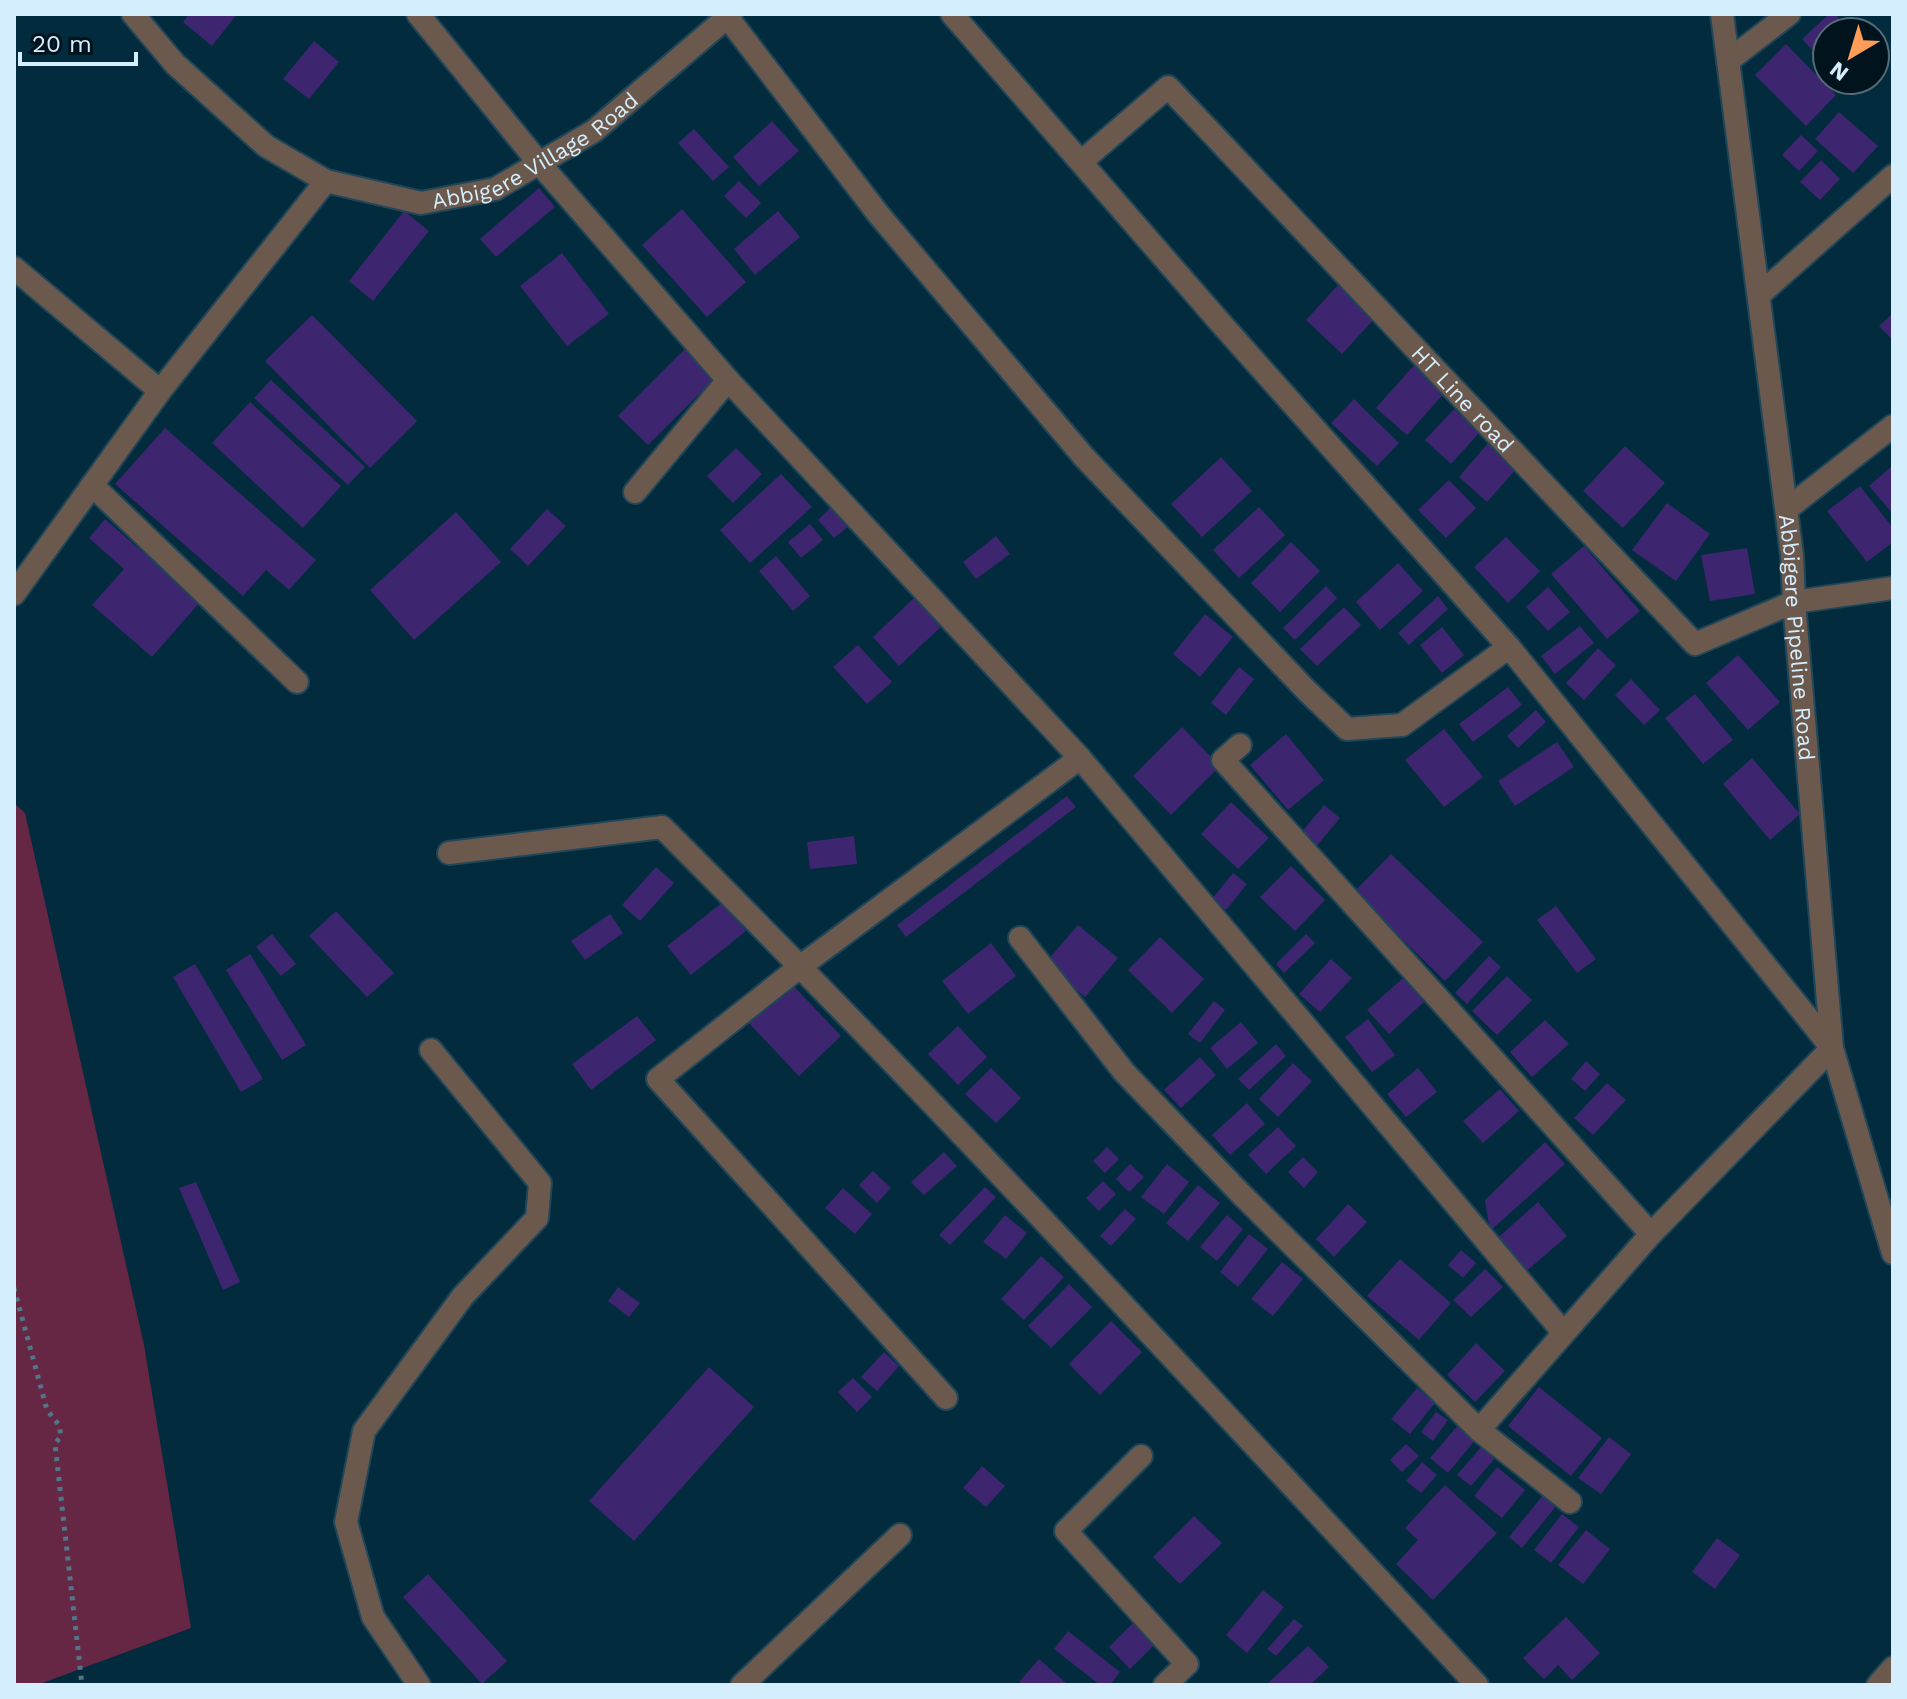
<svg xmlns="http://www.w3.org/2000/svg" width="1907" height="1699" viewBox="0 0 1907 1699" font-family="'Work Sans',sans-serif">
<rect width="100%" height="100%" fill="#022b3e"/>
<path fill="#662745" d="M14 803 25 813 144 1345 191 1628 37 1685H14Z"/>
<path fill="#3d266f" d="M189 14H237L212 46 183 22Z
M1829 14H1835L1852 32H1827V66L1802 39Z
M314 41 339 62 309 99 283 79Z
M1786 44 1836 95 1806 126 1755 75Z
M1839 112 1878 146 1853 173 1815 139Z
M772 121 799 151 759 186 733 157Z
M694 129 729 167 713 181 678 143Z
M1801 135 1818 151 1799 171 1782 155Z
M1821 160 1840 179 1820 200 1800 182Z
M739 181 761 203 746 218 724 196Z
M539 188 555 207 496 257 480 239Z
M682 209 746 282 707 317 642 245Z
M404 211 429 231 373 301 349 281Z
M778 211 800 237 755 275 734 249Z
M562 253 609 314 567 346 520 286Z
M1338 285 1374 319 1342 354 1306 320Z
M1893 313V340L1879 326Z
M312 315 417 421 370 468 265 361Z
M689 345 719 374 648 445 618 416Z
M1416 363 1446 391 1407 435 1376 408Z
M271 380 365 467 348 485 254 398Z
M1354 399 1399 443 1377 466 1331 423Z
M250 402 341 486 303 528 212 443Z
M1454 409 1480 432 1451 464 1425 440Z
M165 428 316 560 289 590 266 570 243 596 115 484Z
M1489 442 1518 467 1487 502 1459 477Z
M1625 446 1665 483 1623 528 1583 491Z
M736 448 762 474 733 503 707 476Z
M1221 457 1252 491 1202 537 1171 504Z
M1893 465V514L1869 486Z
M781 474 812 507 750 563 720 530Z
M1449 480 1476 508 1446 538 1418 510Z
M1860 486 1893 528V542L1867 562 1827 511Z
M1667 503 1710 534 1676 581 1632 550Z
M832 506 849 526 834 538 818 520Z
M1259 507 1285 535 1239 578 1213 550Z
M547 509 566 526 528 566 510 549Z
M456 512 501 562 414 640 370 590Z
M105 519 200 602 152 657 92 605 124 569 89 538Z
M810 524 823 540 801 558 788 542Z
M996 536 1010 554 976 579 963 562Z
M1506 537 1540 571 1508 603 1474 567Z
M1291 542 1320 571 1280 612 1251 583Z
M1584 546 1640 611 1607 639 1551 574Z
M1747 548 1755 594 1710 601 1701 555Z
M776 556 810 596 793 611 759 571Z
M1398 563 1423 591 1380 630 1356 602Z
M1326 586 1337 598 1295 640 1283 628Z
M1548 587 1570 612 1548 631 1526 607Z
M1438 596 1448 609 1409 645 1398 633Z
M915 597 942 626 899 666 873 637Z
M1344 607 1361 625 1317 666 1300 649Z
M1205 614 1233 637 1200 677 1173 654Z
M1580 626 1594 643 1555 674 1541 656Z
M1442 627 1464 655 1442 673 1420 645Z
M858 645 892 682 867 704 833 667Z
M1598 648 1616 665 1584 700 1566 683Z
M1738 655 1780 702 1748 730 1706 683Z
M1239 667 1254 679 1226 715 1211 703Z
M1631 679 1660 710 1644 725 1615 695Z
M1508 687 1522 705 1473 742 1459 724Z
M1695 694 1733 740 1703 764 1665 718Z
M1536 710 1546 722 1518 748 1507 736Z
M1182 727 1220 766 1171 815 1133 776Z
M1444 729 1483 777 1444 807 1405 760Z
M1286 734 1324 780 1288 810 1250 765Z
M1557 742 1574 767 1515 806 1498 781Z
M1752 758 1800 814 1770 840 1723 784Z
M1067 796 1076 807 906 937 897 925Z
M1231 802 1269 838 1238 869 1201 834Z
M1324 805 1340 818 1316 847 1300 834Z
M854 836 857 864 810 869 807 842Z
M1391 854 1483 942 1445 981 1354 892Z
M1291 866 1325 900 1295 931 1260 897Z
M656 867 674 883 640 921 622 905Z
M1233 873 1247 884 1226 910 1212 899Z
M723 902 746 931 691 975 667 946Z
M1556 906 1596 959 1577 973 1537 920Z
M336 911 394 973 367 997 309 936Z
M610 914 623 933 585 960 571 941Z
M1078 925 1118 958 1085 997 1045 963Z
M272 934 296 964 281 976 256 947Z
M1306 934 1315 943 1284 973 1276 964Z
M1160 937 1204 979 1172 1013 1128 970Z
M991 943 1016 976 968 1014 942 981Z
M250 954 306 1045 282 1060 226 970Z
M1489 956 1501 967 1467 1004 1455 993Z
M1331 959 1352 978 1320 1012 1299 994Z
M195 964 263 1079 241 1092 173 977Z
M1507 976 1532 1000 1497 1035 1472 1011Z
M1403 978 1424 1002 1389 1034 1367 1010Z
M787 979 841 1036 799 1076 745 1019Z
M1214 1001 1225 1010 1200 1043 1188 1034Z
M637 1016 656 1040 591 1090 572 1064Z
M1368 1019 1395 1055 1372 1072 1345 1037Z
M1545 1020 1569 1044 1532 1077 1510 1052Z
M1241 1022 1258 1043 1227 1069 1210 1048Z
M958 1026 987 1057 958 1085 928 1054Z
M1276 1044 1286 1056 1249 1090 1238 1079Z
M1200 1057 1216 1075 1181 1108 1164 1090Z
M1586 1061 1600 1074 1585 1091 1571 1079Z
M1293 1063 1312 1081 1278 1117 1259 1099Z
M991 1068 1021 1098 996 1123 965 1094Z
M1418 1068 1437 1092 1406 1117 1387 1094Z
M1607 1083 1626 1100 1593 1135 1574 1118Z
M1500 1089 1519 1111 1483 1143 1463 1121Z
M1247 1103 1265 1124 1230 1155 1212 1135Z
M1278 1127 1296 1146 1266 1174 1248 1155Z
M1545 1142 1565 1164 1490 1231 1485 1200Z
M1107 1147 1119 1159 1105 1173 1093 1161Z
M944 1152 957 1166 924 1195 911 1182Z
M1303 1157 1318 1172 1304 1188 1288 1172Z
M1130 1164 1144 1177 1129 1192 1116 1179Z
M1167 1164 1189 1182 1164 1214 1141 1197Z
M873 1171 891 1188 877 1203 859 1185Z
M1103 1181 1116 1194 1099 1211 1086 1198Z
M196 1182 240 1282 223 1290 179 1188Z
M1198 1185 1220 1203 1188 1241 1166 1223Z
M985 1187 996 1197 950 1245 939 1235Z
M843 1188 872 1214 855 1234 825 1208Z
M1538 1202 1567 1236 1522 1275 1493 1242Z
M1348 1204 1367 1222 1334 1257 1316 1239Z
M1125 1209 1136 1219 1111 1246 1100 1236Z
M1005 1215 1027 1233 1006 1259 983 1242Z
M1227 1215 1243 1229 1217 1261 1200 1247Z
M1249 1234 1268 1249 1238 1287 1220 1272Z
M1461 1250 1476 1263 1463 1278 1448 1265Z
M1041 1256 1064 1277 1024 1320 1001 1299Z
M1400 1259 1451 1303 1419 1340 1367 1296Z
M1282 1262 1303 1279 1273 1316 1251 1299Z
M1485 1269 1503 1287 1471 1317 1453 1300Z
M1069 1284 1092 1307 1051 1348 1028 1326Z
M618 1287 640 1303 629 1317 608 1301Z
M1111 1321 1142 1352 1100 1395 1069 1364Z
M1476 1343 1505 1371 1475 1402 1447 1375Z
M884 1352 899 1366 877 1391 861 1377Z
M709 1367 754 1407 634 1541 589 1501Z
M853 1378 872 1397 857 1412 838 1392Z
M1539 1387 1602 1438 1571 1476 1508 1426Z
M1417 1388 1435 1403 1410 1434 1391 1419Z
M1436 1412 1448 1420 1433 1441 1421 1432Z
M1459 1424 1477 1438 1448 1473 1430 1458Z
M1609 1437 1631 1454 1601 1494 1578 1478Z
M1406 1444 1419 1456 1402 1472 1390 1460Z
M1482 1446 1496 1457 1471 1486 1457 1475Z
M1422 1462 1437 1475 1421 1493 1406 1481Z
M982 1466 1005 1486 986 1507 963 1488Z
M1497 1467 1525 1490 1502 1518 1474 1496Z
M1445 1485 1497 1533 1433 1600 1396 1564 1418 1540 1405 1528Z
M1544 1494 1557 1505 1522 1548 1509 1537Z
M1562 1514 1579 1527 1551 1563 1534 1550Z
M1194 1516 1222 1543 1180 1584 1153 1557Z
M1586 1530 1610 1549 1583 1584 1558 1565Z
M1717 1538 1740 1555 1715 1589 1692 1572Z
M428 1574 507 1661 482 1684 403 1597Z
M1263 1590 1284 1607 1247 1653 1226 1635Z
M1566 1617 1600 1653 1572 1680 1558 1665 1544 1679 1523 1658Z
M1294 1619 1303 1626 1276 1656 1267 1649Z
M1136 1620 1158 1641 1130 1669 1109 1647Z
M1068 1631 1120 1672 1110 1685H1100L1054 1649Z
M1308 1646 1329 1667 1310 1685H1266Z
M1039 1659 1068 1685H1023L1019 1682Z"/>
<g fill="none" stroke-linecap="round" stroke-linejoin="round">
<defs>
<path id="service" d="M92 485 297 682"/>
<g id="minor">
<path id="s1" d="M133 14 175 64 266 146 326 181 421 203 495 189 594 131 731 14"/>
<path d="M418 14 539 163 728 380 1080 758 1563 1332"/>
<path d="M725 14 879 215 1084 457 1307 691 1347 729 1402 725 1509 647 1832 1048 1651 1234 1479 1430"/>
<path d="M952 14 1218 320 1509 647"/>
<path d="M1728 61 1789 14"/>
<path id="s2" d="M1081 162 1168 87 1695 644 1794 602 1893 588"/>
<path d="M14 268 160 391"/>
<path d="M1759 295 1893 176"/>
<path d="M635 492 728 380"/>
<path d="M1787 509 1893 426"/>
<path d="M14 594 160 391 326 181"/>
<path d="M1240 745 1223 760 1651 1234"/>
<path d="M449 853 662 827C941 1106 1209 1396 1477 1685"/>
<path d="M1020 938 1124 1072 1241 1194 1479 1430 1570 1502"/>
<path d="M946 1398 658 1079 801 966 1080 758"/>
<path d="M1141 1456 1066 1531 1187 1664 1165 1685"/>
<path d="M419 1685 373 1617 346 1522 364 1431 463 1296 537 1218 540 1183 431 1050"/>
<path d="M742 1685 900 1535"/>
<path d="M1878 1685 1893 1668"/>
</g>
<g id="tertiary">
<path id="s3" d="M1722 14 1792 555 1794 602 1832 1048 1893 1253"/>
</g>
</defs>
<use href="#service" stroke="#1f4659" stroke-width="26"/>
<use href="#minor" stroke="#1f4659" stroke-width="26"/>
<use href="#tertiary" stroke="#1f4659" stroke-width="26"/>
<path stroke="#527587" stroke-width="5" stroke-dasharray="4 6" stroke-linecap="butt" d="M14 1288 47 1410 59 1425 61 1436 55 1444 82 1685"/>
<use href="#service" stroke="#6c594d" stroke-width="22"/>
<use href="#minor" stroke="#6c594d" stroke-width="22"/>
<use href="#tertiary" stroke="#6c594d" stroke-width="22"/>
</g>
<g text-anchor="middle" dominant-baseline="central" stroke-width="6" stroke-linejoin="round" paint-order="stroke">
<g font-size="22" fill="#d4eefd" stroke="#01131d">
<text stroke="none"><textPath href="#s1" startOffset="482">Abbigere Village Road</textPath></text>
<text stroke="none"><textPath href="#s2" startOffset="544">HT Line road</textPath></text>
<text stroke="none"><textPath href="#s3" startOffset="628">Abbigere Pipeline Road</textPath></text>
</g>
</g>
<rect width="1907" height="1699" fill="none" stroke="#d4eefd" stroke-width="32"/>
<g transform="translate(1851 56) rotate(218)"><circle r="38" fill="#01131d" stroke="#556b77" stroke-width="2"/>
<path d="M0-6L14 30L0 20L-14 30Z" fill="#fe9c58"/>
<text y="-12" font-size="22" font-weight="bold" text-anchor="middle" fill="#d4eefd">N</text>
</g>
<path d="M20 52v12h116v-12" fill="none" stroke="#d4eefd" stroke-width="4"/>
<text x="32" y="52" font-size="24" fill="#d4eefd" stroke="#01131d" stroke-width="6" paint-order="stroke">20 m</text>
</svg>
